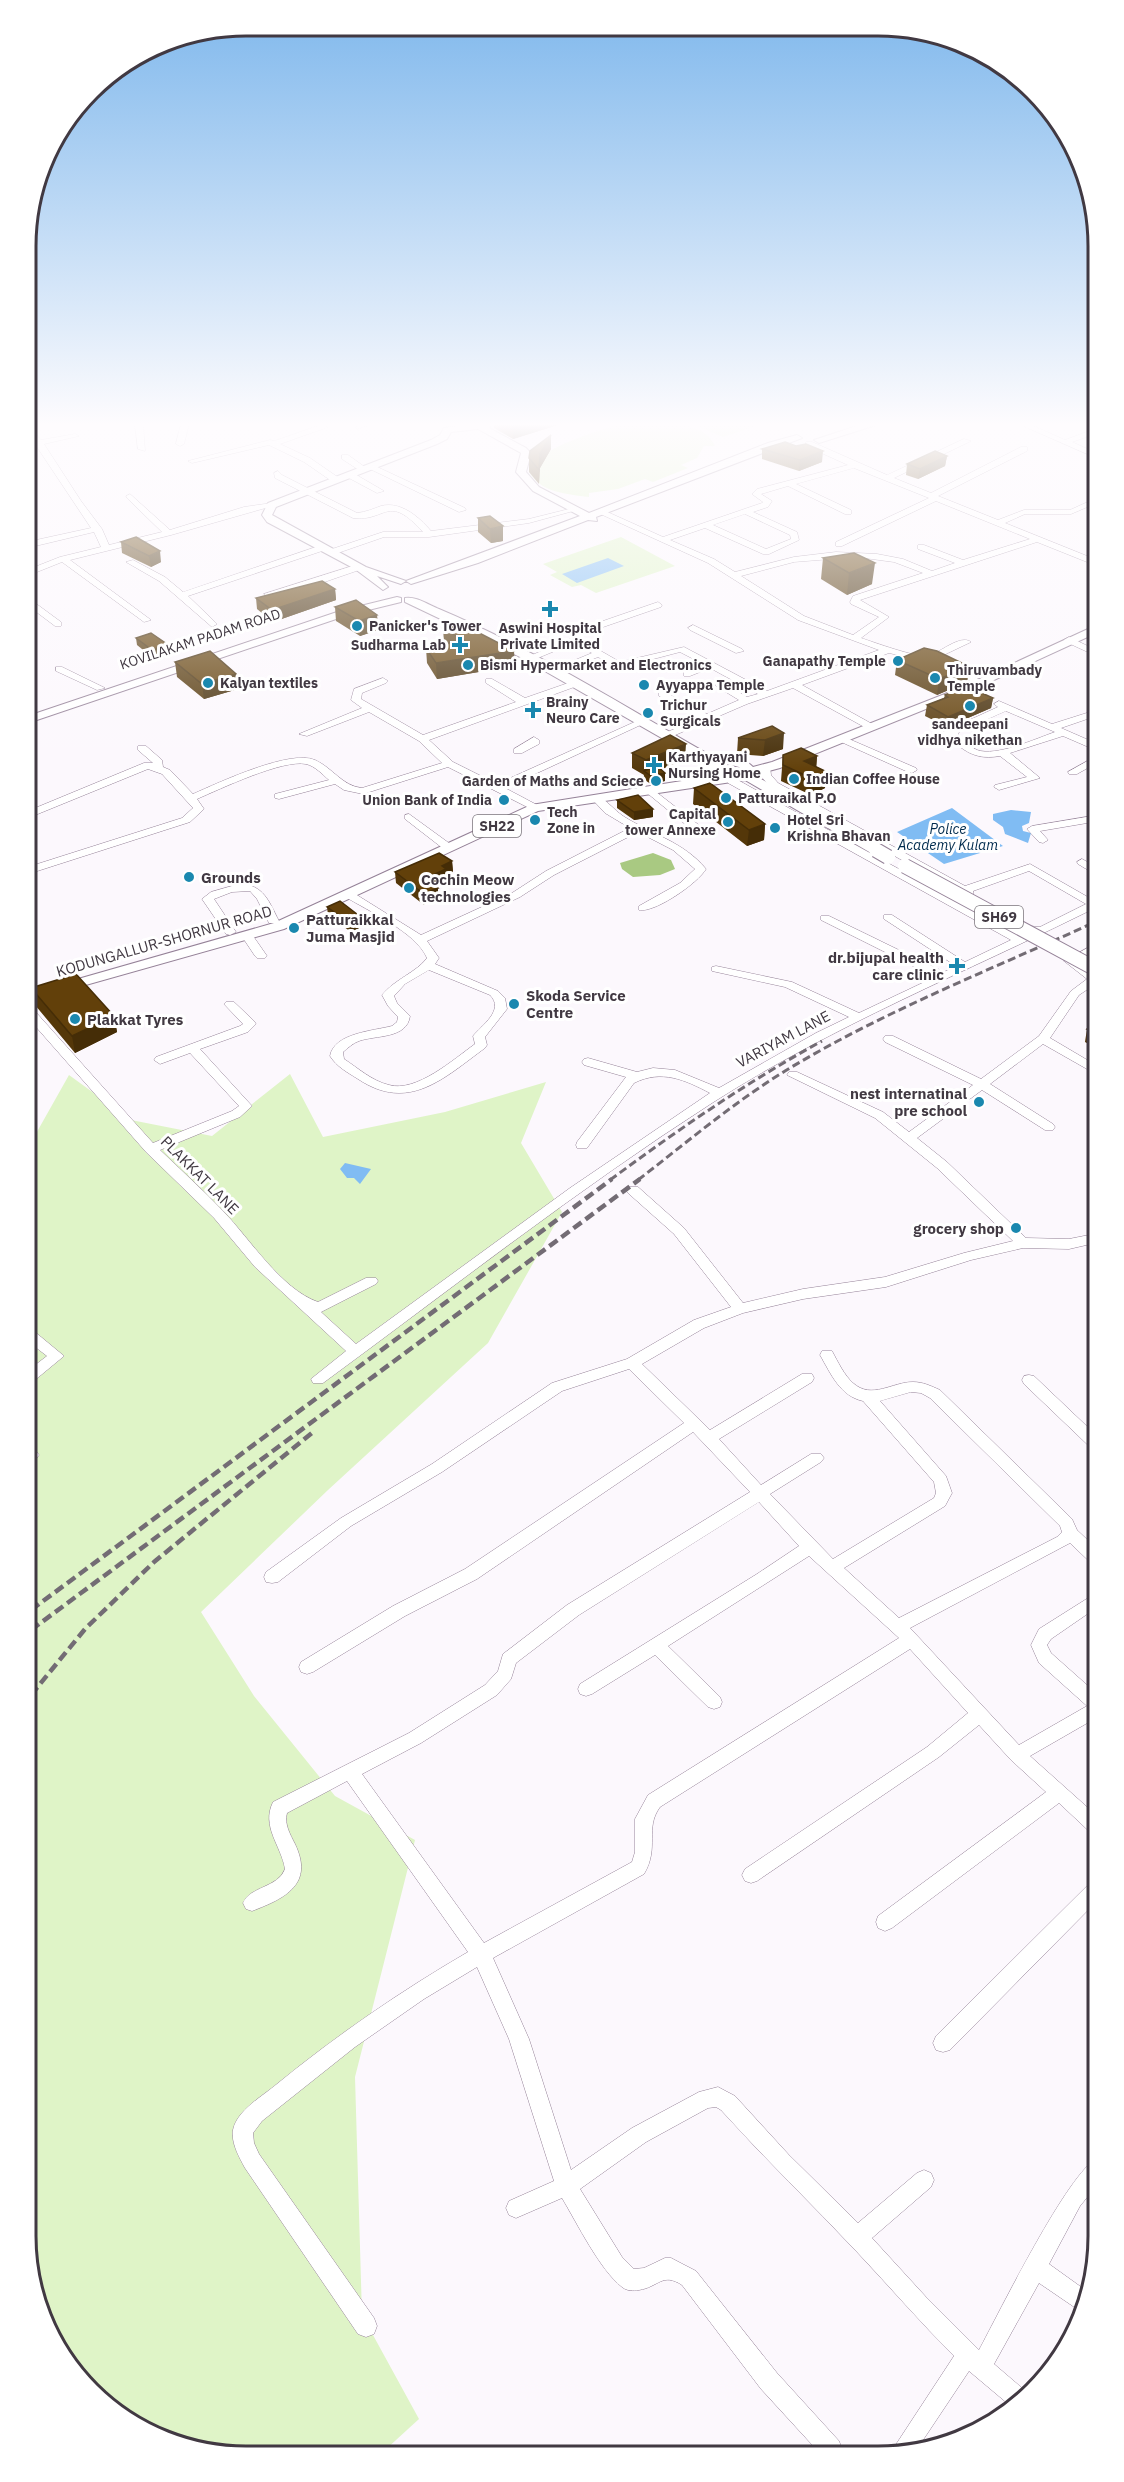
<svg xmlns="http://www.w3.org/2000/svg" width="1124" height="2482" viewBox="0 0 1124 2482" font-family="'IBM Plex Sans',sans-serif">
<rect width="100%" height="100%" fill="#fcf8fd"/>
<path fill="#dff4c7" d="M621 424C648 424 701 415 715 446H704L697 458 681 465 688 468 653 482 645 479 618 489 589 493V497C567 494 541 493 529 472 533 450 599 430 621 424Z
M692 424H753L756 426 723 437Z
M621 537 675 566 596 593 581 585 572 587 550 575 557 572 543 564Z
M290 1074 323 1137 445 1112 546 1082 521 1143 562 1212 488 1343 328 1490 201 1612 254 1696 335 1796 415 1840 355 2077 362 2315 419 2419 384 2451 204 2452 149 2434 100 2401 63 2358 33 2293 29 1146 69 1075 131 1120 212 1136Z"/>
<path fill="#a9c982" d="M653 853 671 860 675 869 660 875 633 877 622 869 620 863Z"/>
<path fill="#80bcf3" d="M608 558 624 566 577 583 562 574Z
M952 808 1003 846 944 864 897 832Z
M1011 810 1031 812 1029 823 1022 826 1023 831 1031 833 1028 843 1005 834 1003 827 993 820V814Z
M345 1163 371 1169 360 1184 354 1178H347L340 1169Z"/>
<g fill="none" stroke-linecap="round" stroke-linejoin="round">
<defs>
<path id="minor" d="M135 424H143L145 451 138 449Z
M181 424H189L184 444 180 446 176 444Z
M360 424H371L357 429 356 427Z
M1019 424H1029L1065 440 1092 430V435L1072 442 1092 451V456Z
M27 425 41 440 75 434 79 436 44 444 81 501 102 529 109 545 162 532 127 498 126 496 130 494 170 530 244 507 272 503 276 505 171 535 70 560 151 620 144 622 62 562 27 576V570L60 557 101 547 94 532 27 548V542L91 528 27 432Z
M321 425 328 427 280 444 310 458 339 478V482H333L304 462 269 445 192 463 188 461 270 440 274 441Z
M964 439 971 441 894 478 931 493 1021 447H1027V451L938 496 998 520 1024 510H1070L1092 500V505L1071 514H1025L1005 523 1092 558V564L1037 542 860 600 889 617 861 638C873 642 917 658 928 656 940 653 960 634 971 642L929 662 889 653 802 685 874 725V729H868L793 688 747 704 666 739 663 738V734L699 718 659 696V692H665L707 714 739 700 716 686V682H722L747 697 758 694 710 668 690 676H684V672L703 664 680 652 619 668 598 657 554 675 549 672 551 670 592 653 574 643 533 660 525 658 572 638 577 630 658 602 662 605 661 607 583 634 580 639 620 662 684 647 767 691 879 650 798 620 708 563 596 512 603 510 663 537 762 503 763 502 752 494 757 489 848 465 806 446V442H812L887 475ZM854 468 929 498 836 542V546H842L936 501 1030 539 963 560 924 545H918V549L955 563 932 571 903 559 877 554 836 552 794 557 735 572 714 559 670 540 705 528 763 554H769L799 540 797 532 753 512 768 507 772 501 761 494 788 486 845 514H851V510L796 484ZM745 514 790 535 791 539 766 549 713 525ZM857 557 894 562 923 573 853 596 850 602 851 604 879 617 853 635 804 616 741 576 794 562Z
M342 455H348L369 470 362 472 342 459Z
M373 465 465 508 466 510 459 512 370 469V465Z
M278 471 282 475 357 513C366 512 373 509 381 506 401 501 419 517 431 531L529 519 573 508 577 510 529 523 429 537H384L332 555 329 554V550L383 532H423C387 492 387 522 353 518L275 478 274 473Z
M347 473H353L384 491 377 493 347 477Z
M322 545 325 546V550L188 596 215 622 217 624 212 627 159 581 126 562 133 560 165 577 183 592Z
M359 564 363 567 362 569 310 587 268 597 264 594Z
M27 597 61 622V626H55L27 605Z
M693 625 742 649 744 651 736 653 690 630 688 628Z
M1069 637 1092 648V654L1066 642 1064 640Z
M949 666H955L984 682 976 684 949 670Z
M56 667H62L105 688 97 690 56 671Z
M383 678 388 681 386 683 362 693 361 699 423 735 516 702 486 683V679H492L525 698 571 682H577V686L429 740 453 762 497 784 639 720 647 722 505 788 539 806 540 808 535 811 448 767 363 794 344 790 335 784 279 799 275 798V794L329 780C322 774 315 766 306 764 283 759 220 789 197 799L204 809 190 822 28 874V867L182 818 193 808 162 774 148 769 28 818V811L144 763H153L138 750V746H146L162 760 163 767 170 770 193 794C218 783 290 749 315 760 333 768 342 786 362 788L442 763 419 741 369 712 307 736 299 734 362 708 351 700 354 689Z
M999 701 1052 724 1093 711V717L1061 728 1093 742V749L1063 736 1010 753 1040 778 999 790 994 787 995 785 1027 777 1000 756C978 760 965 753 949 737L922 747 917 744 998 707 994 704ZM1006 711 1055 732C1035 739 996 757 977 750 970 747 964 740 958 735L959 732Z
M842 736 916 768 917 770 912 773 908 772 839 741V737Z
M534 737 539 740V744L522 753H514V749Z
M1093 758V765L1077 774H1069L1068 772Z
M765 764 770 767 771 775 778 783 965 886 1030 864 1093 900V909C966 972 832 1026 712 1103 578 1189 451 1289 323 1383H313L311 1379 346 1351 255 1267 214 1218 146 1152 29 1019V1008L33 1009 153 1143 232 1111 239 1106 190 1053 160 1064 154 1060 156 1057 240 1026 243 1024 224 1004 226 1002H234L254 1021 256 1024 248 1032 200 1049 252 1106 240 1117 160 1150C181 1170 203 1190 223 1211 250 1239 281 1289 318 1302L366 1278H376L378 1281 376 1284 321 1312 356 1344 570 1188 710 1093C685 1080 662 1069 634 1083L587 1148H577L576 1145 577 1142 626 1077 584 1065 582 1062 584 1059 588 1058 637 1072 653 1068 675 1070 719 1088 816 1033 849 1017 785 987 712 971V967L716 966 792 982 859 1013 935 977 821 920V916H829L944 972 956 966 884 919V915H892L965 962 1011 940 728 783V779H736L1020 936 1031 931 1027 928 1029 926 1040 927 1086 904 1029 871 973 891V895H965L770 787 761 776 760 767Z
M651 788 704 829V833H696L647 793V789Z
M597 796C606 799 614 810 623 816 651 834 684 842 706 869 698 883 655 913 639 910V906L680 883 695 869 673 850 638 832 554 875 520 897 427 941 439 958 435 964 498 991 505 998 507 1009 485 1037 487 1045 485 1048C444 1078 409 1113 358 1079 347 1072 337 1067 330 1056 334 1033 373 1031 392 1026L397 1022 398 1017 388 1006 382 995C395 979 417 972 427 958 416 932 368 911 344 896V892H352L421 935 512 893 546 871 630 828 605 813 592 799ZM429 970 490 995C505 1010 482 1025 473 1036L475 1044C454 1059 416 1093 389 1085 372 1081 358 1068 344 1059L343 1052C348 1048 353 1043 359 1041 376 1035 407 1039 410 1016L397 1003 394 996 405 984Z
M409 814 453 846V850H445L405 819V815Z
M1093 816V822L1040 831 1048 840 1043 843 1039 842 1027 829 1032 826Z
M1082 859 1093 865V873L1078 864 1077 862Z
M239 884C264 884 269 902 279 921L277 923H269L257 899 250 891 232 892 214 899 236 932 230 935 226 934 202 899 211 892Z
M247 932 251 933 267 956 265 958H257L255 956 241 935Z
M1093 945 1094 952 1078 961 1094 972V985L1079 995 1050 1038 1094 1064V1073L1043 1044 990 1084 1053 1124 1055 1127 1053 1130H1045L982 1090 917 1138 947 1162 1026 1238 1069 1239 1094 1234 1095 1243 1069 1249 1023 1248 971 1260 886 1287 803 1299 743 1313 704 1328 642 1364 710 1430 802 1374H812L814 1378 812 1382 719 1439 761 1485 811 1454H821L824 1458 821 1462 770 1494 833 1559 934 1498 936 1493 934 1482 863 1401C840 1396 831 1374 820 1355L822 1351H832C838 1362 844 1375 853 1383 872 1400 892 1382 913 1382 923 1382 931 1386 940 1390L1072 1519 1077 1530 1096 1548V1564L1090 1562 1070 1543 910 1628 1019 1745 1087 1706 1039 1663 1031 1645 1039 1629 1096 1593V1608L1051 1639 1047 1645 1051 1653 1096 1693V1718L1030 1756 1096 1815 1097 1835 1091 1833 1059 1803 892 1928 885 1931 878 1928 876 1922 878 1916 1046 1792 1011 1760 979 1725 939 1757 757 1881 751 1883 745 1881 742 1875 745 1869 927 1747 968 1713 910 1649 660 1807C644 1829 660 1847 644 1874L493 1958 529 2039 571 2170 632 2128 699 2092 718 2087 735 2096 789 2155 858 2223 917 2173 924 2170 931 2173 934 2180 931 2187 872 2238 926 2297 979 2350C998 2315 1069 2170 1098 2158V2184L1080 2206 1049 2264 1088 2292 1083 2313 1039 2283 994 2364 1029 2394 1013 2408 969 2371 917 2449H893L954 2356C920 2322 890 2287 857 2252 812 2204 765 2159 721 2110L716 2107 708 2108 646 2142 580 2189 622 2257 634 2269 644 2268 665 2258H671L696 2271 777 2373 839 2441 842 2449H816L761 2389 682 2285C662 2272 659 2287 639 2290 633 2291 627 2291 622 2287 600 2270 577 2223 562 2198L516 2218 509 2215 506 2208 509 2201 554 2181 509 2039 477 1967 424 1999 355 2047 262 2121 253 2133 254 2143 259 2154 374 2318 377 2326 374 2334 366 2337 358 2334 245 2168C239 2157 231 2143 233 2130 237 2110 263 2096 277 2084 337 2035 401 1991 468 1952L347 1781 287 1813C284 1824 290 1834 295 1844 314 1884 286 1898 252 1911L246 1909 243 1903C250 1886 278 1888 285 1869 281 1845 261 1827 273 1802L409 1733 485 1685 498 1671 503 1654 567 1605 750 1492 693 1432 477 1579 405 1616 313 1672 307 1674 301 1672 299 1667 301 1662 393 1606 465 1569 684 1423 629 1369 562 1391 442 1472 351 1526 278 1582 272 1583 266 1582 264 1577 266 1572 341 1518 432 1464 552 1383 627 1359 694 1320 731 1307 674 1234 628 1193 626 1190 628 1187H638L684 1228 743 1303 803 1289 885 1277 964 1253 1013 1241 937 1168 875 1118 787 1075 789 1072H797L883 1112 909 1132 973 1085 885 1042 883 1039 885 1036H893L981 1079 1039 1036 1071 991 1087 979 1064 961ZM911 1392 921 1393 930 1398 1060 1526 1062 1532 1057 1537 899 1618 844 1568 945 1506 952 1493 946 1476 880 1401ZM759 1502 799 1546 757 1574 580 1684 578 1689 580 1694 586 1696 592 1694 655 1655 708 1707 714 1709 720 1707 722 1702 720 1697 668 1646 809 1556 899 1638 648 1795 635 1819V1852L632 1862 484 1943 362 1774 421 1743 497 1695 511 1679 516 1663 579 1615Z
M30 1331 35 1332 64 1356 35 1380 30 1381V1369L47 1356 30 1343Z
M1029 1375 1034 1376 1095 1434V1449L1090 1447 1024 1384 1022 1380 1024 1376Z
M30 1449 36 1451 39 1455 36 1459 30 1461Z
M1097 1880V1901L950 2050 943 2052 936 2050 933 2043 936 2036 1091 1882Z"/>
<path id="major" d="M471 424H493L489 428 526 448 531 453 526 472 539 487 589 513 768 443 797 435 802 438 596 517 597 521 588 520 478 563 411 584 406 581 401 584 377 576 388 587 383 590 355 569 267 522 262 515 268 503 431 440 440 435 444 428ZM478 429 521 453 516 472 533 491 580 516 406 581 366 567 272 515 276 507 437 444 447 439 451 432Z
M863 424H879L819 443 814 440Z
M397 597 401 598V602L348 615 28 723V716L340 611Z
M405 598C416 596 429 605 439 609 536 650 625 707 717 759 730 756 743 757 753 767L772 762 960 688 1088 629 1092 628V635L968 692 780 768 754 775 881 847V853H871L745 780 538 811 284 929 29 1001V993L274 923 531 805 707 777 702 769 707 764 522 658 405 602ZM728 764 739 767 744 772 727 777 715 771 719 766Z"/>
</defs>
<use href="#minor" stroke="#958298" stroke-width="1"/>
<use href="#major" stroke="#958298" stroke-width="2"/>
<use href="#minor" fill="#fff" fill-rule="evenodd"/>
<use href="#major" fill="#fff" fill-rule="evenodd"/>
<path stroke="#736c74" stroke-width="3" stroke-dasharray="8 4" stroke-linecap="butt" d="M610 1180C679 1129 747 1082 822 1041
M638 1180C686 1143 733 1103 785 1071 882 1012 990 970 1093 923"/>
<path stroke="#736c74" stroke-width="4.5" stroke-dasharray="10 5" stroke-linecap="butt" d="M31 1610 612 1179
M31 1630 640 1179
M31 1695 85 1629 154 1562 313 1432"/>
<defs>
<path id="major-bridge" d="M876 850 888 857
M905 866 1094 968"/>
</defs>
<use href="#major-bridge" stroke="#958298" stroke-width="16" stroke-linecap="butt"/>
<use href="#major-bridge" stroke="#fff" stroke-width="14"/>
</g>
<path fill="#543709" d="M494 424H561L513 439 494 428Z
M796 446 822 462 799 471 762 459V449Z
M551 449 540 468 539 484 529 472V458Z
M947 456 945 466 918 479 906 475 907 464Z
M478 518 503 541 491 543 478 532Z
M121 542 161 562 151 567 122 553Z
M823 558 872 584 847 595 821 579Z
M335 589 336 600 273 622 257 609 256 598Z
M335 607 377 615 378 630 360 636 336 621Z
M443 628 515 666 437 679 427 663 426 648 445 644 444 643Z
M136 638 169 652 153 658 137 645Z
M897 660 967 682 937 695 895 675Z
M175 662 238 689 204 699 177 677Z
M945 695 993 698 991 708 947 727 925 716 927 705 944 698Z
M772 726 783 749 763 756 737 754 738 738Z
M632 753 685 759 660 770 665 773V781L651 784 643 779 644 775 632 768Z
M783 755 817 756 816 767 825 788 811 795 781 781Z
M694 788 765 824 764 840 747 846 693 804Z
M617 800 653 817 634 820 617 808Z
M452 861 453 872 447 875V880L435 886 438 888V899L424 905 396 883 395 872Z
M327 907 362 918 363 926 351 932 328 915Z
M31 988 114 1016 117 1032 75 1053 35 1005Z
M1094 1024V1047L1085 1042 1087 1029Z"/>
<path fill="#452d07" d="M516 424H561L513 439V425Z
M551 435V449L540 468 539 484 540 454Z
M823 451 822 462 799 471 800 460Z
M947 456 945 466 918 479 920 469Z
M503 526V541L491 543 490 529Z
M160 551 161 562 151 567 149 556Z
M875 563 872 584 847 595 849 573Z
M335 589 336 600 273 622 272 610Z
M377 615 378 630 360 636 359 621Z
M167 644 169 652 153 658 152 650Z
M514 651 515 666 437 679 436 663Z
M970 667 967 682 937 695 939 679Z
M236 674 238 689 204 699 202 684Z
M993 698 991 708 947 727 948 717Z
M784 733 783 749 763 756 765 740Z
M686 744 685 759 649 774 645 772 646 760Z
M817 756 816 772 804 761Z
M827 772 825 788 811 795 813 779Z
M665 773V781L651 784V776Z
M653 809V817L634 820V812Z
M765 824 764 840 747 846 749 830Z
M452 861 453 872 447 875V880L425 890 424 879 442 866Z
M438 888V899L424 905V894Z
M362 918 363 926 351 932 350 923Z
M114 1016 117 1032 75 1053 72 1036Z"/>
<path fill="#62400a" stroke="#452d07" stroke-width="1.5" d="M551 435 540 454 539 470 529 458 530 451Z
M785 442 796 446 806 444 823 451 800 460 762 449Z
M935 451 947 456 920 469 907 464Z
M490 516 503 526 490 529 478 518Z
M136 537 160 551 149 556 121 542Z
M854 553 875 563 849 573 823 558Z
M322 581 335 589 272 610 256 598Z
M356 600 377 615 359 621 335 607Z
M458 622 514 651 436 663 426 648 464 640 443 628Z
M151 633 167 644 152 650 136 638Z
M924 648 937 651 970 667 939 679 897 660Z
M210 651 236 674 202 684 175 662Z
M966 686 993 698 948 717 927 705 948 697 945 695Z
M772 726 784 733 765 740 738 738Z
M670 735 686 744 646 760 632 753Z
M801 748 817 756 804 761 827 772 813 779 783 765V755Z
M657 766 665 773 651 776 644 771Z
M710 783 765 824 749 830 694 788Z
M638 795 653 809 634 812 617 800Z
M439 853 452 861 442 866 446 869 424 879 438 888 424 894 395 872Z
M340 901 362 918 350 923 327 907Z
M76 974 114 1016 72 1036 31 988Z
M1094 1024V1032L1087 1029Z"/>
<linearGradient id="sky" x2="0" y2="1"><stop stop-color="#7eb7ec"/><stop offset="0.55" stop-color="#fefcfe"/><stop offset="1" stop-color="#fefcfe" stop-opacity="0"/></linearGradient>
<rect width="1124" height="772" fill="url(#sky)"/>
<g fill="#1a88af" stroke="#fff" stroke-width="2">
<path d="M547 600h6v6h6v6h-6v6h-6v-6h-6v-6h6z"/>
<circle cx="357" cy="626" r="6"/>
<path d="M457 636h6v6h6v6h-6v6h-6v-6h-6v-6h6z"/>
<circle cx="898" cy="661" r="6"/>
<circle cx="468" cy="665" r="6"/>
<circle cx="935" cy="678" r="6"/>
<circle cx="208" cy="683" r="6"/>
<circle cx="644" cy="685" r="6"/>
<circle cx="970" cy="706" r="6"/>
<path d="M530 701h6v6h6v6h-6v6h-6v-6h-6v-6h6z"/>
<circle cx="648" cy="713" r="6"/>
<path d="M651 756h6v6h6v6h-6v6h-6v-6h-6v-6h6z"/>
<circle cx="794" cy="779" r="6"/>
<circle cx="656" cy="781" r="6"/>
<circle cx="726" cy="798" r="6"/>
<circle cx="504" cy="800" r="6"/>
<circle cx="535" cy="820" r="6"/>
<circle cx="728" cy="822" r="6"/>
<circle cx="775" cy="828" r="6"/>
<circle cx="189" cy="877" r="6"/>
<circle cx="409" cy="888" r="6"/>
<circle cx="294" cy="928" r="6"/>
<path d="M954 957h6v6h6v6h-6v6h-6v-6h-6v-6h6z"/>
<circle cx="514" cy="1004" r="6"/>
<circle cx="75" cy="1019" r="6"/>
<circle cx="979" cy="1102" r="6"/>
<circle cx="1016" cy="1228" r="6"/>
</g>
<g text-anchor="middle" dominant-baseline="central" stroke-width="6" stroke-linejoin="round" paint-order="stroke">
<g font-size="14" font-weight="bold" fill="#413942" stroke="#fff" text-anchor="start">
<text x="369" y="626">Panicker's Tower</text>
<text x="550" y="628" text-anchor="middle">Aswini Hospital<tspan x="550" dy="16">Private Limited</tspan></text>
<text x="446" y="645" text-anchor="end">Sudharma Lab</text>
<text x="886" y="661" text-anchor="end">Ganapathy Temple</text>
<text x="480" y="665">Bismi Hypermarket and Electronics</text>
<text x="947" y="670">Thiruvambady<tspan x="947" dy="16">Temple</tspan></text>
<text x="220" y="683">Kalyan textiles</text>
<text x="656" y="685">Ayyappa Temple</text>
<text x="546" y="702">Brainy<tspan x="546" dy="16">Neuro Care</tspan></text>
<text x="660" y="705">Trichur<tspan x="660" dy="16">Surgicals</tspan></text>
<text x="970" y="724" text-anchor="middle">sandeepani<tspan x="970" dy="16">vidhya nikethan</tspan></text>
<text x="668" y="757">Karthyayani<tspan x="668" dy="16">Nursing Home</tspan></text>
<text x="806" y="779">Indian Coffee House</text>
<text x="644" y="781" text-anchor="end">Garden of Maths and Sciece</text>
<text x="738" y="798">Patturaikal P.O</text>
<text x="492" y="800" text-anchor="end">Union Bank of India</text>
<text x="547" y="812">Tech<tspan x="547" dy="16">Zone in</tspan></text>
<text x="716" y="814" text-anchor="end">Capital<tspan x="716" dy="16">tower Annexe</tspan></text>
<text x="787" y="820">Hotel Sri<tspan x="787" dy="16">Krishna Bhavan</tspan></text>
</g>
<g font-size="14" fill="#413942" stroke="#fff">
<text transform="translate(200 639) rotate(-18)">KOVILAKAM PADAM ROAD</text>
</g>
<g fill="#fff" stroke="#7a747b" stroke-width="1.5">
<rect x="473" y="815" width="48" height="22" rx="4.5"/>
<rect x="975" y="906" width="48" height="22" rx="4.5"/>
</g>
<g font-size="14" font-weight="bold" fill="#413942">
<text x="497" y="826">SH22</text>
<text x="999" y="917">SH69</text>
</g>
<g font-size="14" font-style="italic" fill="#002b4d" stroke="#fff">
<text x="948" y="829">Police<tspan x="948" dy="16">Academy Kulam</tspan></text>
</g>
<g font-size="15" font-weight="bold" fill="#413942" stroke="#fff" text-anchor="start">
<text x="201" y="877">Grounds</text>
<text x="421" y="879">Cochin Meow<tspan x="421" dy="17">technologies</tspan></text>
<text x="306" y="919">Patturaikkal<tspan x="306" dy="17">Juma Masjid</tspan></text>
<text x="944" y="957" text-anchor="end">dr.bijupal health<tspan x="944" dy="17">care clinic</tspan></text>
<text x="526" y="995">Skoda Service<tspan x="526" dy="17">Centre</tspan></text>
<text x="87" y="1019">Plakkat Tyres</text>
<text x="967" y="1093" text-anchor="end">nest internatinal<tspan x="967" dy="17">pre school</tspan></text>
<text x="1004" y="1228" text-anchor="end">grocery shop</text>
</g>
<g font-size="15" fill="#413942" stroke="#fff">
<text transform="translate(164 941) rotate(-16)">KODUNGALLUR-SHORNUR ROAD</text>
<text transform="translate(783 1039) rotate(-28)">VARIYAM LANE</text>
<text transform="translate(200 1175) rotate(45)">PLAKKAT LANE</text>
</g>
</g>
<path d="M0 0H1124V2482H0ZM246 36H878A210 210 0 0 1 1088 246V2236A210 210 0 0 1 878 2446H246A210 210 0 0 1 36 2236V246A210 210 0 0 1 246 36Z" fill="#fff" fill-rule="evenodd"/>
<path fill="none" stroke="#413942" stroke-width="3" d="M246 36H878A210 210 0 0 1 1088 246V2236A210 210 0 0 1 878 2446H246A210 210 0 0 1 36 2236V246A210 210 0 0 1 246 36Z"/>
</svg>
